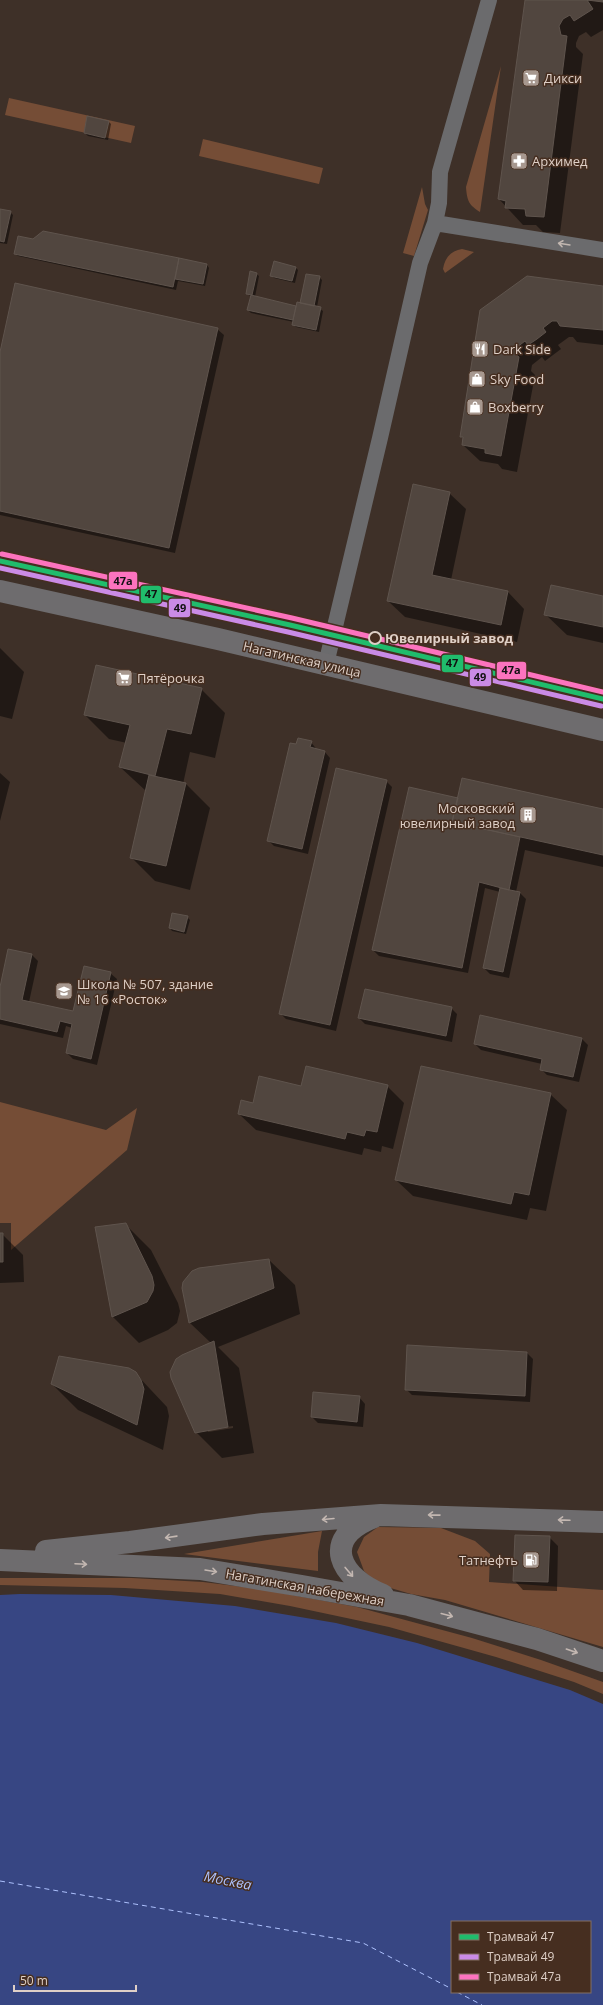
<svg xmlns="http://www.w3.org/2000/svg" width="603" height="2005" viewBox="0 0 603 2005" font-family="'Open Sans',sans-serif">
<rect width="100%" height="100%" fill="#3e3028"/>
<path fill="#754d36" d="M501 66 480 212C469 205 467 201 466 187Z
M9 98 135 126 131 143 5 115Z
M203 139 323 168 319 184 199 156Z
M422 187 425 204 428 210 414 256 403 253Z
M462 249 474 252 445 273 443 269C445 257 451 251 462 249Z
M0 1102 106 1130 137 1108 127 1150 11 1250V1223H0Z
M378 1527 441 1528 475 1541 490 1554 489 1582 603 1590V1647L445 1600 411 1594 377 1584 364 1571 357 1552 364 1537Z
M322 1531 318 1552V1571L184 1554Z
M0 1578H132L203 1582 260 1589 357 1607 472 1638 541 1660 603 1682V1694L574 1682 496 1657 389 1627 290 1606 220 1594 125 1588 0 1585Z"/>
<path fill="#374683" fill-rule="evenodd" d="M20 1594 111 1595 235 1606 336 1623 417 1643 570 1690 603 1704V2005H0V1595ZM452 1922H590V1992H452Z"/>
<path fill="#0007" fill-rule="evenodd" d="M525 0H603V30L591 37 586 32 579 36 576 43V47L583 54 560 233 543 232 536 225H523L499 199Z
M109 122 111 124 108 140 88 136 85 133Z
M0 210 10 212 13 215 7 244 0 243Z
M43 232 207 265 209 268 205 286 178 281 176 290 18 256 15 254Z
M295 267 298 270 295 283 274 278 272 276Z
M256 274 259 276 255 297 297 307 301 304 319 277 322 280 317 307 323 311 319 332 296 327 293 324 294 322 251 313 248 310 252 297 247 294Z
M603 287V345L577 342 573 337H569L558 345 561 349 545 361 542 357 532 365 531 371 535 375 517 472 502 469 498 464 480 461 463 445 464 440 461 436 481 311Z
M217 329 224 335 175 553 0 515V357Z
M449 493 466 509 451 580 508 592 524 609 517 642 405 617 388 601Z
M603 597V643L567 635 545 614Z
M0 648 24 672 12 719 0 716Z
M201 689 225 713 215 758 190 752 183 784H186L210 808 190 890 155 881 131 857 146 791 120 767 127 743 109 739 85 715Z
M311 742 317 750 324 751 330 758 308 854 274 846 268 840 297 746Z
M0 773 10 782 0 821Z
M386 781 392 787 336 1031 286 1019 280 1013Z
M458 799 603 810V867L525 850 516 892 520 893 526 899 509 978 490 974 484 968 500 892 485 888 468 973 379 956 373 950Z
M187 917 190 920 186 934 172 931 170 928Z
M32 955 38 961 29 1002 74 1012 110 973 117 979 97 1065 73 1059 67 1053 72 1028 66 1026 63 1038 0 1024V991Z
M451 1008 457 1014 452 1042 365 1024 359 1018Z
M582 1039 588 1045 579 1082 547 1075 541 1069 542 1064 481 1050 475 1044Z
M387 1086 404 1103 393 1149 382 1146 381 1152 364 1148 362 1155 256 1130 239 1114 254 1104 302 1087Z
M550 1094 567 1110 546 1211 530 1208 527 1220 413 1196 396 1180Z
M125 1224 151 1250 178 1303 180 1311 177 1323 168 1330 139 1343 113 1317 96 1228Z
M0 1234H2L23 1255 24 1282 0 1283Z
M269 1260 295 1285 300 1314 218 1347 239 1368 254 1453 222 1458 196 1432 211 1343 190 1323ZM233 1426V1428L208 1432V1430Z
M527 1353 533 1359 530 1402 412 1395 406 1389Z
M135 1373 167 1407 169 1416 163 1450 78 1410 52 1384Z
M359 1397 365 1404 363 1427 318 1423 312 1417Z
M549 1537 558 1546 557 1591 523 1590 514 1580Z"/>
<g fill="none" stroke-linecap="round" stroke-linejoin="round">
<path stroke="#adc1fd" stroke-width="1" stroke-dasharray="5 4" stroke-linecap="butt" d="M0 1881 363 1943 452 1989
M457 1992 482 2005"/>
</g>
<path fill="#51463f" stroke="#5f544d" d="M525 0H603V2L587 0 593 9 574 21 570 15 563 19 559 26 561 35 567 36 544 217 526 216 525 209 505 208 506 201 498 199Z
M87 116 109 121 105 138 84 133Z
M0 209 11 211 4 242 0 241Z
M43 231 179 258 173 287 14 254 18 236 33 239Z
M179 258 207 264 203 284 175 279Z
M274 261 296 267 292 281 270 276Z
M250 271 257 273 252 295 246 294Z
M306 274 320 276 314 306 300 303Z
M527 276 603 286V330L560 326 557 321H552L543 328 546 332 537 339 528 345 525 341 516 348 515 354 519 357 501 456 485 453V449L462 445 463 437H460L480 310Z
M15 283 218 328 169 548 0 511V352Z
M251 295 296 306 293 320 247 310Z
M297 302 321 307 316 330 292 325Z
M413 484 450 492 432 575 508 591 501 625 387 601Z
M551 585 603 596V627L544 615Z
M96 665 202 688 191 734 167 729 155 776 119 767 130 725 84 715Z
M298 738 312 741 310 747 325 751 302 849 267 841 290 743 296 744Z
M336 768 387 780 330 1025 279 1014Z
M149 775 186 783 166 866 130 858Z
M462 778 603 809V855L452 822Z
M409 787 458 798 452 822 520 837 509 890 479 882 462 968 372 950Z
M500 888 520 892 503 972 483 968Z
M172 913 188 916 184 932 169 928Z
M8 949 32 954 22 1000 73 1011 84 966 111 972 91 1059 66 1053 72 1024 60 1021 57 1032 0 1019V987Z
M365 989 452 1007 446 1036 358 1018Z
M480 1015 582 1038 573 1077 540 1070 542 1059 474 1044Z
M306 1066 388 1085 377 1132 366 1130 364 1136 347 1132 345 1139 238 1114 241 1100 253 1103 259 1076 301 1086Z
M421 1066 551 1093 529 1195 514 1192 511 1204 395 1180Z
M126 1223 152 1276 154 1285 153 1291 147 1302 112 1317 95 1227Z
M0 1233H3V1262H0Z
M269 1259 274 1288 189 1323 182 1288 183 1282 192 1271 199 1268Z
M214 1341 228 1427 195 1433 171 1378 170 1372 176 1359 182 1355Z
M407 1345 527 1352 525 1396 405 1390Z
M59 1356 129 1368 136 1372 141 1380 144 1389 137 1425 51 1384Z
M313 1392 360 1396 357 1422 311 1417Z
M515 1535 550 1536 548 1582 513 1581Z"/>
<g fill="none" stroke-linecap="round" stroke-linejoin="round">
<path stroke="#6b6b6d" stroke-width="16" d="M435 223 603 250
M326 664 380 438 420 263 435 223 439 203 440 172 489 0"/>
<path stroke="#6e6c6e" stroke-width="22" d="M0 591 218 639 603 730
M374 1517C319 1539 340 1578 383 1595
M46 1551 130 1542 263 1524 381 1515 603 1522
M0 1560 200 1569 302 1586 409 1605 537 1639 603 1661"/>
<defs>
<path id="tram-1" d="M0 561 290 625 603 699"/>
<path id="tram-2" d="M0 568 288 632 601 706"/>
<path id="tram-3" d="M2 554 292 618 603 692"/>
</defs>
<use href="#tram-1" stroke="#462e20" stroke-width="8"/>
<use href="#tram-2" stroke="#462e20" stroke-width="8"/>
<use href="#tram-3" stroke="#462e20" stroke-width="8"/>
<use href="#tram-1" stroke="#20bc6c" stroke-width="5"/>
<use href="#tram-2" stroke="#ca8be6" stroke-width="5"/>
<use href="#tram-3" stroke="#fc73be" stroke-width="5"/>
</g>
<defs><path id="oneway-shaft" d="M-6 0H5M1.5-3L5.5 0L1.5 3" fill="none" stroke-width="1.6" stroke-linecap="round" stroke-linejoin="round"/></defs>
<use stroke="#c2b7b0" href="#oneway-shaft" transform="translate(564 244) rotate(-171)"/>
<g stroke="#c3b7b1">
<use href="#oneway-shaft" transform="translate(434 1515) rotate(-179)"/>
<use href="#oneway-shaft" transform="translate(328 1519) rotate(175)"/>
<use href="#oneway-shaft" transform="translate(564 1520) rotate(-178)"/>
<use href="#oneway-shaft" transform="translate(171 1537) rotate(172)"/>
<use href="#oneway-shaft" transform="translate(81 1564) rotate(3)"/>
<use href="#oneway-shaft" transform="translate(211 1571) rotate(9)"/>
<use href="#oneway-shaft" transform="translate(349 1572) rotate(50)"/>
<use href="#oneway-shaft" transform="translate(447 1615) rotate(15)"/>
<use href="#oneway-shaft" transform="translate(572 1651) rotate(19)"/>
</g>
<defs>
<symbol id="supermarket-square" viewBox="-11 -11 22 22"><rect x="-9" y="-9" width="18" height="18" rx="4" fill="#a7988f" stroke="#462e20"/><path d="M-6-5.5h2.5l.6 2H6L4.5 2H-2.5L-4.4-4H-6ZM-1.5 3.2a1.3 1.3 0 1 0 .1 0ZM3 3.2a1.3 1.3 0 1 0 .1 0Z" fill="#fff"/></symbol>
<symbol id="pharmacy-square" viewBox="-11 -11 22 22"><rect x="-9" y="-9" width="18" height="18" rx="4" fill="#a7988f" stroke="#462e20"/><path d="M-2-6h4v4h4v4h-4v4h-4v-4h-4v-4h4Z" fill="#fff"/></symbol>
<symbol id="restaurant-square" viewBox="-11 -11 22 22"><rect x="-9" y="-9" width="18" height="18" rx="4" fill="#a7988f" stroke="#462e20"/><path d="M-5-6h1v4h1v-4h1v4h1v-4h1v5L-1.5 .5V6h-2V.5L-5-1ZM5-6V6H3V1.5H1.5Q1.5-4 5-6Z" fill="#fff"/></symbol>
<symbol id="shop-square" viewBox="-11 -11 22 22"><rect x="-9" y="-9" width="18" height="18" rx="4" fill="#a7988f" stroke="#462e20"/><path d="M-5-2.5h2.3a2.7 3.5 0 0 1 5.4 0H5L5.5 6h-11ZM-1.5-2.5h3a1.5 2.3 0 0 0-3 0Z" fill="#fff"/></symbol>
<symbol id="building-square" viewBox="-11 -11 22 22"><rect x="-9" y="-9" width="18" height="18" rx="4" fill="#a7988f" stroke="#462e20"/><path d="M-4-6H4V6H1V3H-1V6H-4ZM-2.5-4.3h1.7v1.8h-1.7ZM.8-4.3h1.7v1.8H.8ZM-2.5-1h1.7V.8h-1.7ZM.8-1h1.7V.8H.8Z" fill="#fff"/></symbol>
<symbol id="school-square" viewBox="-11 -11 22 22"><rect x="-9" y="-9" width="18" height="18" rx="4" fill="#a7988f" stroke="#462e20"/><path d="M0-5L7-2L0 1L-7-2ZM-4 1L0 2.5L4 1V4Q0 6-4 4Z" fill="#fff"/></symbol>
<symbol id="fuel-square" viewBox="-11 -11 22 22"><rect x="-9" y="-9" width="18" height="18" rx="4" fill="#a7988f" stroke="#462e20"/><path d="M-5.5-6h7V0h2V4h1.3V-2.5L3-4.5l.8-.8L6-3V5H2.5V1h-1V6h-7ZM-4.2-4.7v3.2H.2V-4.7Z" fill="#fff"/></symbol>
</defs>
<g fill-rule="evenodd">
<use href="#supermarket-square" x="521" y="68" width="20" height="20"/>
<use href="#pharmacy-square" x="509" y="151" width="20" height="20"/>
<use href="#restaurant-square" x="470" y="339" width="20" height="20"/>
<use href="#shop-square" x="467" y="369" width="20" height="20"/>
<use href="#shop-square" x="465" y="397" width="20" height="20"/>
<use href="#supermarket-square" x="114" y="668" width="20" height="20"/>
<use href="#building-square" x="518" y="805" width="20" height="20"/>
<use href="#school-square" x="54" y="981" width="20" height="20"/>
<use href="#fuel-square" x="521" y="1550" width="20" height="20"/>
</g>
<circle fill="#462e20" stroke="#dfd0c7" stroke-width="2" cx="375" cy="638" r="6"/>
<g text-anchor="middle" dominant-baseline="central" stroke-width="3" stroke-linejoin="round" paint-order="stroke">
<g font-size="13" fill="#dfd0c7" stroke="#462e20" text-anchor="start">
<text x="544" y="78">Дикси</text>
<text x="532" y="161">Архимед</text>
<text x="493" y="349">Dark Side</text>
<text x="490" y="379">Sky Food</text>
<text x="488" y="407">Boxberry</text>
<text x="137" y="678">Пятёрочка</text>
<text x="515" y="808" text-anchor="end">Московский<tspan x="515" dy="15">ювелирный завод</tspan></text>
<text x="77" y="984">Школа № 507, здание<tspan x="77" dy="15">№ 16 «Росток»</tspan></text>
<text x="518" y="1560" text-anchor="end">Татнефть</text>
</g>
<g font-size="13" font-weight="bold" fill="#dfd0c7" stroke="#462e20" text-anchor="start">
<text x="385" y="638">Ювелирный завод</text>
</g>
<g font-size="13" fill="#dfd0c7" stroke="#462e20">
<text transform="translate(302 659) rotate(13)">Нагатинская улица</text>
<text transform="translate(305 1587) rotate(10)">Нагатинская набережная</text>
</g>
<g font-size="14" font-style="italic" fill="#adc1fd" stroke="#462e20">
<text transform="translate(228 1880) rotate(11)">Москва</text>
</g>
</g>
<g stroke="#462e20" stroke-width="1.5">
<rect x="108" y="571" width="30" height="19" rx="4" fill="#fc73be"/>
<rect x="140" y="585" width="22" height="19" rx="4" fill="#20bc6c"/>
<rect x="168" y="598" width="23" height="20" rx="4" fill="#ca8be6"/>
<rect x="441" y="654" width="23" height="19" rx="4" fill="#20bc6c"/>
<rect x="496" y="661" width="31" height="19" rx="4" fill="#fc73be"/>
<rect x="469" y="668" width="23" height="19" rx="4" fill="#ca8be6"/>
</g>
<g font-size="11" text-anchor="middle" font-weight="bold" fill="#111">
<text x="123" y="585">47а</text>
<text x="151" y="598">47</text>
<text x="180" y="612">49</text>
<text x="452" y="667">47</text>
<text x="511" y="674">47а</text>
<text x="480" y="681">49</text>
</g>
<rect x="451" y="1921" width="140" height="72" fill="#462e20" stroke="#836f63"/>
<rect x="459" y="1934" width="20" height="6" fill="#20bc6c" stroke="#836f63"/>
<text x="487" y="1941" font-size="12" fill="#dfd0c7">Трамвай 47</text>
<rect x="459" y="1954" width="20" height="6" fill="#ca8be6" stroke="#836f63"/>
<text x="487" y="1961" font-size="12" fill="#dfd0c7">Трамвай 49</text>
<rect x="459" y="1974" width="20" height="6" fill="#fc73be" stroke="#836f63"/>
<text x="487" y="1981" font-size="12" fill="#dfd0c7">Трамвай 47а</text>
<path d="M14 1985v6h122v-6" fill="none" stroke="#dfd0c7" stroke-width="2"/>
<text x="20" y="1985" font-size="12" fill="#dfd0c7" stroke="#462e20" stroke-width="3" paint-order="stroke">50 m</text>
</svg>
